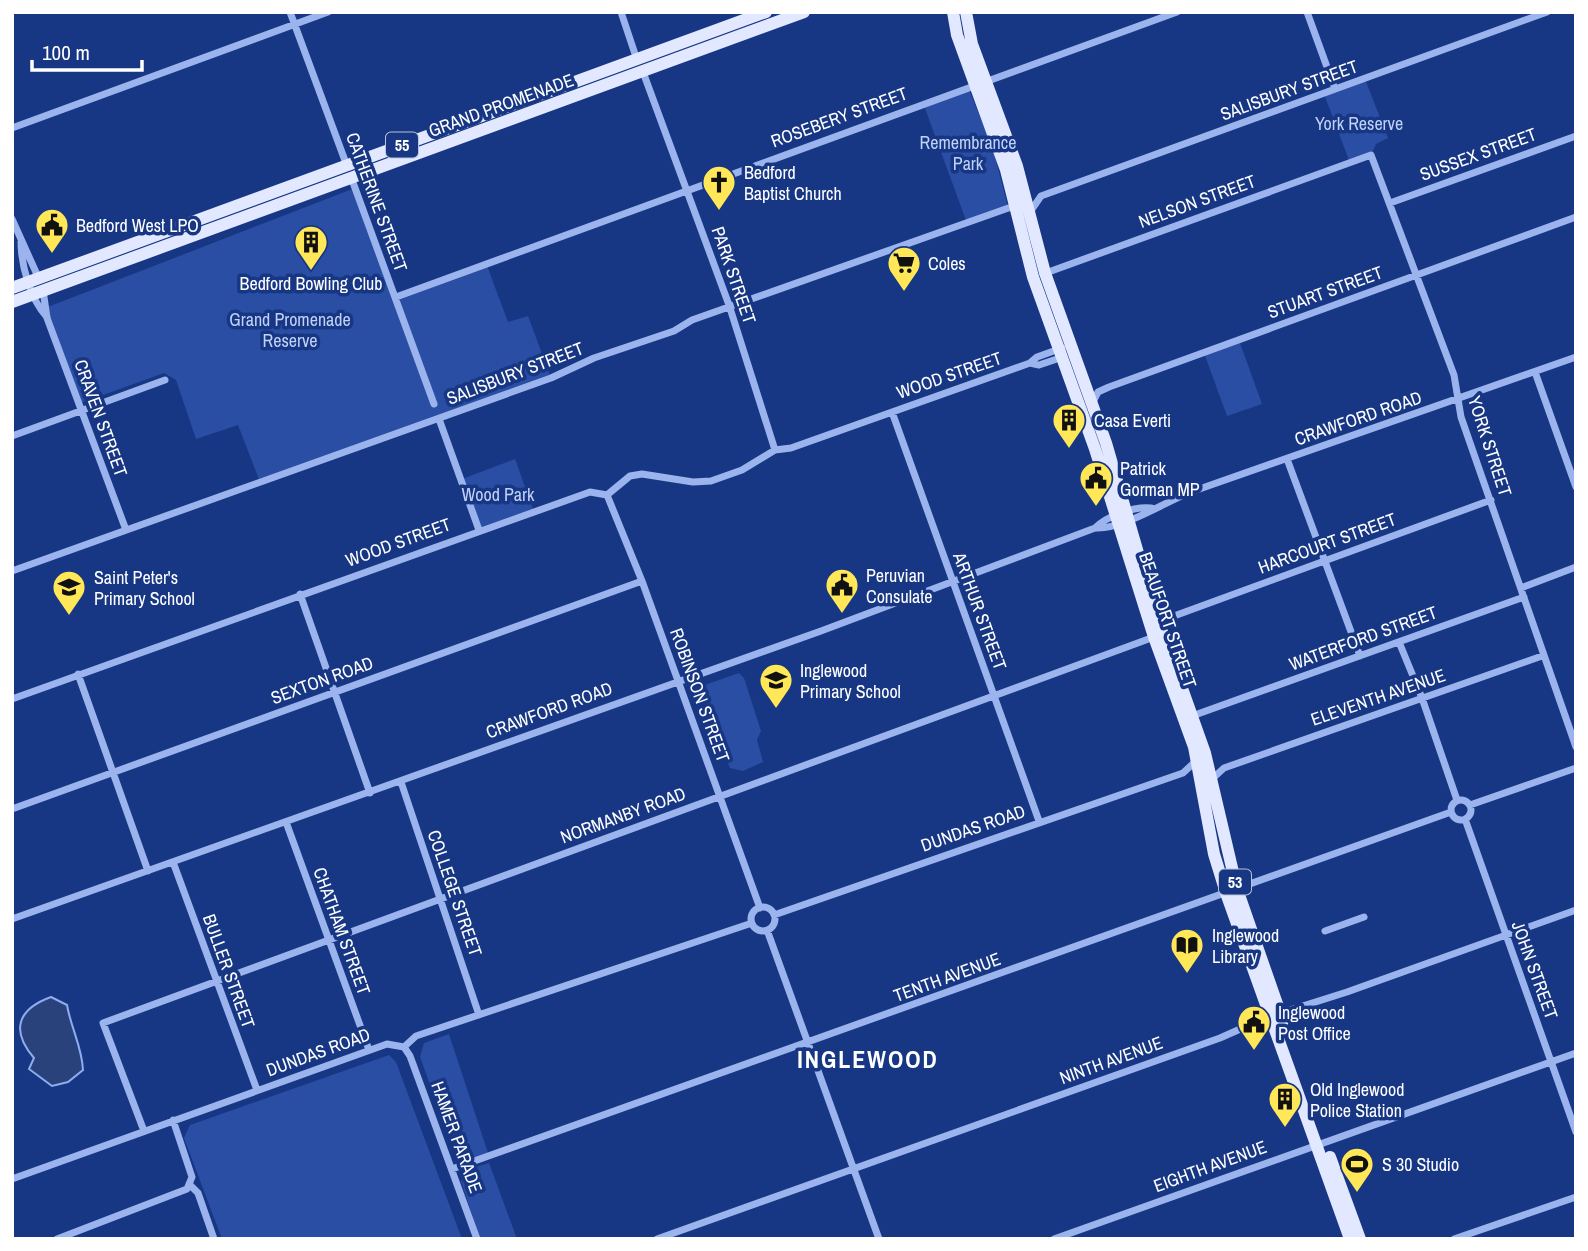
<svg xmlns="http://www.w3.org/2000/svg" width="1588" height="1251" viewBox="0 0 1588 1251" font-family="'Archivo Narrow',sans-serif">
<rect width="100%" height="100%" fill="#173784"/>
<path fill="#2a4ea3" d="M1365 79 1388 138 1376 144 1371 155 1350 163 1324 94Z
M968 87 993 149 1008 207 967 223 923 103Z
M355 188 396 297 486 263 508 322 528 316 551 378 260 482 238 425 196 439 176 380 164 373 81 403 40 310Z
M1239 340 1262 404 1227 416 1204 353Z
M515 459 533 509 479 530 462 479Z
M739 673 744 678 761 731 757 740 763 762 743 771 730 768 698 694 702 686Z
M449 1034 488 1153 462 1162 455 1154 420 1057 424 1043Z
M389 1055 396 1062 462 1239H222L184 1138 190 1125Z
M489 1163 517 1239H480L461 1181 467 1170Z"/>
<path fill="#2a427b" stroke="#8eadef" stroke-width="2" d="M51 997 67 1005C71 1028 82 1047 83 1070L68 1082 52 1086 29 1069 34 1058C10 1030 18 1009 51 997Z"/>
<g fill="none" stroke-linecap="round" stroke-linejoin="round">
<path stroke="#9bb4ed" stroke-width="7" d="M290 12 347 166
M621 12 637 60
M1307 12 1335 89
M643 72 729 305 775 450
M12 128 328 12
M351 177 434 404
M1390 203 1576 136
M1030 212 1041 196 1547 12
M12 219 39 279
M21 241C21 265 30 299 47 317
M1043 274 1371 155 1454 375 1461 417 1576 747
M43 290 47 318 126 530
M396 297 1177 12
M1030 363 1039 365 1063 357
M1535 372 1576 487
M1092 404 1098 392 1109 387 1576 217
M892 412 1039 821
M439 419 479 530
M12 436 165 380
M1287 459 1360 656
M607 495 630 476 642 474 693 482 711 481 742 470 775 450 791 448 1030 363 1037 357 1062 348
M607 495 642 581 760 908
M1095 528C1107 516 1134 506 1151 508
M12 571 551 378 594 358 674 331 692 320 1017 205
M1521 588 1576 567
M300 594 370 793
M1156 615 1174 616 1491 500
M1399 642 1422 698 1457 800
M78 674 148 871
M12 699 590 492 607 495
M1192 716 1524 597
M1212 779 1224 768 1542 656
M401 782 479 1015
M1451 810a10 10 0 1 1 20 0a10 10 0 1 1-20 0Z
M1470 805 1576 768
M12 809 642 581
M1465 819 1576 1132
M286 822 369 1050
M173 862 257 1090
M751 919a12 12 0 1 1 24 0a12 12 0 1 1-24 0Z
M774 915 1183 773 1196 761
M12 919 821 631 1095 528C1121 530 1162 504 1188 493L1576 357
M767 930 879 1239
M1325 931 1364 917
M404 1047 416 1036 752 923
M404 1047 410 1056 477 1239
M144 1131 103 1023 1154 637
M452 1169 1451 812
M12 1179 387 1044 404 1047
M190 1185 198 1193 214 1239
M57 1239 187 1189 192 1177 173 1120
M657 1239 1220 1038 1265 1018 1347 992 1576 910
M1054 1239 1576 1053
M1454 1239 1576 1197"/>
<path stroke="#e1e8ff" stroke-width="12" d="M953 12 957 35 1006 170 1033 277 1095 449 1154 637 1194 747 1214 854 1226 893 1350 1239
M966 12 972 44 1017 166 1045 273 1106 443 1156 615 1205 753 1237 889 1283 1021
M12 288 766 12
M12 302 804 12
M1330 1157 1360 1239"/>
</g>
<defs>
<symbol id="church-pin" viewBox="-11 -11 22 30"><path d="M0 17L-7.5 6A9.5 9.5 0 1 1 7.5 6Z" fill="#ffe757" stroke="#173784"/><path d="M-1.2-6h2.4v3.5h3.3v2.4h-3.3V6h-2.4V-.1h-3.3v-2.4h3.3Z" fill="#111"/></symbol>
<symbol id="civic-pin" viewBox="-11 -11 22 30"><path d="M0 17L-7.5 6A9.5 9.5 0 1 1 7.5 6Z" fill="#ffe757" stroke="#173784"/><path d="M-.6-6.5H3V-4.5H.6V-3L4-1V1h2V6H-6V1h2V-1L-.6-3ZM-1.2 2.5V6h2.4V2.5Z" fill="#111"/></symbol>
<symbol id="building-pin" viewBox="-11 -11 22 30"><path d="M0 17L-7.5 6A9.5 9.5 0 1 1 7.5 6Z" fill="#ffe757" stroke="#173784"/><path d="M-4-6H4V6H1V3H-1V6H-4ZM-2.5-4.3h1.7v1.8h-1.7ZM.8-4.3h1.7v1.8H.8ZM-2.5-1h1.7V.8h-1.7ZM.8-1h1.7V.8H.8Z" fill="#111"/></symbol>
<symbol id="supermarket-pin" viewBox="-11 -11 22 30"><path d="M0 17L-7.5 6A9.5 9.5 0 1 1 7.5 6Z" fill="#ffe757" stroke="#173784"/><path d="M-6-5.5h2.5l.6 2H6L4.5 2H-2.5L-4.4-4H-6ZM-1.5 3.2a1.3 1.3 0 1 0 .1 0ZM3 3.2a1.3 1.3 0 1 0 .1 0Z" fill="#111"/></symbol>
<symbol id="school-pin" viewBox="-11 -11 22 30"><path d="M0 17L-7.5 6A9.5 9.5 0 1 1 7.5 6Z" fill="#ffe757" stroke="#173784"/><path d="M0-5L7-2L0 1L-7-2ZM-4 1L0 2.5L4 1V4Q0 6-4 4Z" fill="#111"/></symbol>
<symbol id="library-pin" viewBox="-11 -11 22 30"><path d="M0 17L-7.5 6A9.5 9.5 0 1 1 7.5 6Z" fill="#ffe757" stroke="#173784"/><path d="M-6-4Q-3-5.5-.7-3.5V5Q-3 3-6 4ZM6-4Q3-5.5 .7-3.5V5Q3 3 6 4Z" fill="#111"/></symbol>
<symbol id="stadium-pin" viewBox="-11 -11 22 30"><path d="M0 17L-7.5 6A9.5 9.5 0 1 1 7.5 6Z" fill="#ffe757" stroke="#173784"/><path d="M0-5a6.5 5 0 1 0 0 10a6.5 5 0 1 0 0-10ZM-3.5-1.8h7v3.6h-7Z" fill="#111"/></symbol>
</defs>
<g fill-rule="evenodd">
<use href="#church-pin" x="700" y="163" width="38" height="52"/>
<use href="#civic-pin" x="33" y="206" width="38" height="52"/>
<use href="#building-pin" x="292" y="223" width="38" height="52"/>
<use href="#supermarket-pin" x="885" y="244" width="38" height="52"/>
<use href="#building-pin" x="1050" y="401" width="38" height="52"/>
<use href="#civic-pin" x="1077" y="459" width="38" height="52"/>
<use href="#civic-pin" x="823" y="566" width="38" height="52"/>
<use href="#school-pin" x="50" y="568" width="38" height="52"/>
<use href="#school-pin" x="757" y="661" width="38" height="52"/>
<use href="#library-pin" x="1168" y="926" width="38" height="52"/>
<use href="#civic-pin" x="1235" y="1003" width="38" height="52"/>
<use href="#building-pin" x="1266" y="1080" width="38" height="52"/>
<use href="#stadium-pin" x="1338" y="1145" width="38" height="52"/>
</g>
<g text-anchor="middle" dominant-baseline="central" stroke-width="7" stroke-linejoin="round" paint-order="stroke">
<g fill="#173784" stroke="#b9c3da" stroke-width="2">
<rect x="386" y="132.5" width="32" height="25" rx="5"/>
<rect x="1219" y="869.5" width="32" height="25" rx="5"/>
</g>
<g font-size="16" font-weight="bold" fill="#fff">
<text x="402" y="145">55</text>
<text x="1235" y="882">53</text>
</g>
<g font-size="18" fill="#fff" stroke="#173784">
<text transform="translate(1289 90) rotate(-20)">SALISBURY STREET</text>
<text transform="translate(501 105) rotate(-20)">GRAND PROMENADE</text>
<text transform="translate(839 117) rotate(-20)">ROSEBERY STREET</text>
<text transform="translate(1478 154) rotate(-20)">SUSSEX STREET</text>
<text transform="translate(1197 201) rotate(-20)">NELSON STREET</text>
<text transform="translate(377 202) rotate(70)">CATHERINE STREET</text>
<text transform="translate(734 275) rotate(71)">PARK STREET</text>
<text transform="translate(1325 292) rotate(-20)">STUART STREET</text>
<text transform="translate(515 373) rotate(-21)">SALISBURY STREET</text>
<text transform="translate(949 375) rotate(-19)">WOOD STREET</text>
<text transform="translate(101 418) rotate(70)">CRAVEN STREET</text>
<text transform="translate(1358 418) rotate(-19)">CRAWFORD ROAD</text>
<text transform="translate(1490 446) rotate(72)">YORK STREET</text>
<text transform="translate(398 542) rotate(-20)">WOOD STREET</text>
<text transform="translate(1327 543) rotate(-20)">HARCOURT STREET</text>
<text transform="translate(980 611) rotate(70)">ARTHUR STREET</text>
<text transform="translate(1168 620) rotate(71)">BEAUFORT STREET</text>
<text transform="translate(1363 638) rotate(-20)">WATERFORD STREET</text>
<text transform="translate(322 680) rotate(-20)">SEXTON ROAD</text>
<text transform="translate(700 695) rotate(70)">ROBINSON STREET</text>
<text transform="translate(1378 697) rotate(-19)">ELEVENTH AVENUE</text>
<text transform="translate(549 710) rotate(-20)">CRAWFORD ROAD</text>
<text transform="translate(623 815) rotate(-20)">NORMANBY ROAD</text>
<text transform="translate(973 828) rotate(-19)">DUNDAS ROAD</text>
<text transform="translate(455 893) rotate(71)">COLLEGE STREET</text>
<text transform="translate(342 931) rotate(70)">CHATHAM STREET</text>
<text transform="translate(1535 970) rotate(70)">JOHN STREET</text>
<text transform="translate(229 971) rotate(70)">BULLER STREET</text>
<text transform="translate(947 977) rotate(-20)">TENTH AVENUE</text>
<text transform="translate(318 1052) rotate(-20)">DUNDAS ROAD</text>
<text transform="translate(1111 1060) rotate(-20)">NINTH AVENUE</text>
<text transform="translate(457 1137) rotate(70)">HAMER PARADE</text>
<text transform="translate(1210 1166) rotate(-20)">EIGHTH AVENUE</text>
</g>
<g font-size="18" fill="#c1d2f9" stroke="#173784">
<text x="1359" y="123">York Reserve</text>
<text x="968" y="142">Remembrance<tspan x="968" dy="21">Park</tspan></text>
<text x="290" y="319">Grand Promenade<tspan x="290" dy="21">Reserve</tspan></text>
<text x="498" y="494">Wood Park</text>
</g>
<g font-size="18" fill="#fff" stroke="#173784" text-anchor="start">
<text x="744" y="172">Bedford<tspan x="744" dy="21">Baptist Church</tspan></text>
<text x="76" y="225">Bedford West LPO</text>
<text x="928" y="263">Coles</text>
<text x="311" y="283" text-anchor="middle">Bedford Bowling Club</text>
<text x="1094" y="420">Casa Everti</text>
<text x="1120" y="468">Patrick<tspan x="1120" dy="21">Gorman MP</tspan></text>
<text x="866" y="575">Peruvian<tspan x="866" dy="21">Consulate</tspan></text>
<text x="94" y="577">Saint Peter's<tspan x="94" dy="21">Primary School</tspan></text>
<text x="800" y="670">Inglewood<tspan x="800" dy="21">Primary School</tspan></text>
<text x="1212" y="935">Inglewood<tspan x="1212" dy="21">Library</tspan></text>
<text x="1278" y="1012">Inglewood<tspan x="1278" dy="21">Post Office</tspan></text>
<text x="1310" y="1089">Old Inglewood<tspan x="1310" dy="21">Police Station</tspan></text>
<text x="1382" y="1164">S 30 Studio</text>
</g>
<g font-size="24" font-weight="bold" letter-spacing="2" fill="#fff" stroke="#173784">
<text x="868" y="1059">INGLEWOOD</text>
</g>
</g>
<rect width="1588" height="1251" fill="none" stroke="#ffffff" stroke-width="28"/>
<path d="M32 60v10h110v-10" fill="none" stroke="#ffffff" stroke-width="3.5"/>
<text x="42" y="60" font-size="21" fill="#ffffff" stroke="#173784" stroke-width="5" paint-order="stroke">100 m</text>
</svg>
